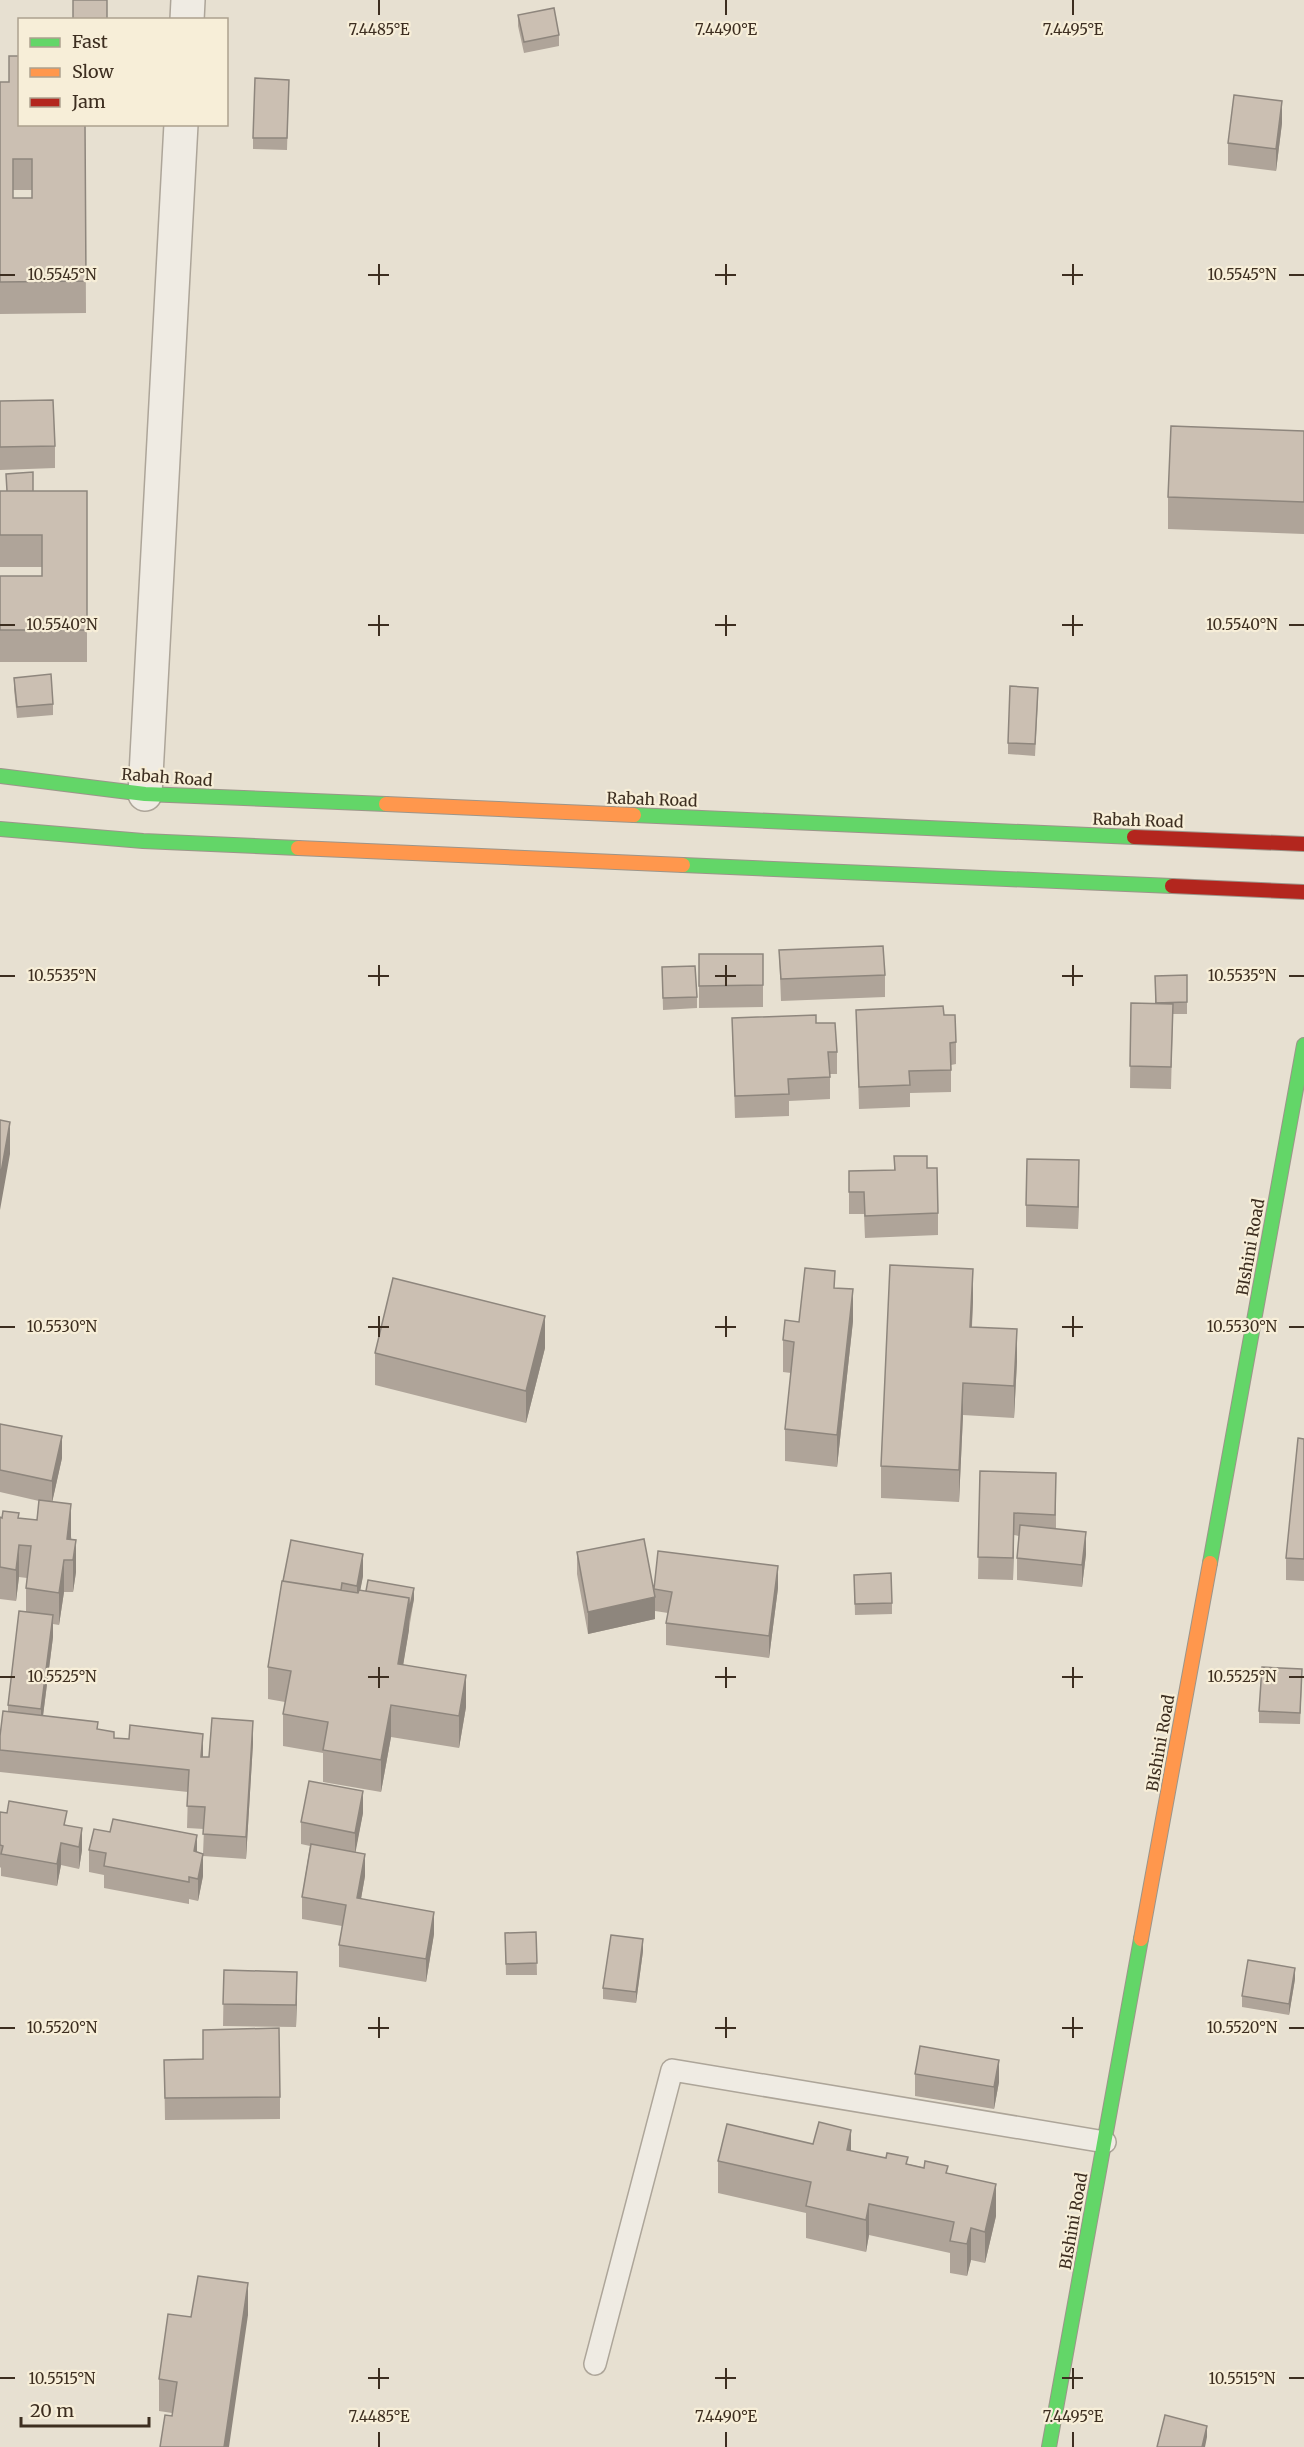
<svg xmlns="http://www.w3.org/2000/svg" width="1304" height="2447" viewBox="0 0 1304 2447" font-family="Merriweather,serif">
<rect width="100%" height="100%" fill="#e7e0d1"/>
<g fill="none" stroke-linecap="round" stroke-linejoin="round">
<defs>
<path id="lane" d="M595 2364 672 2070 1105 2142"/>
<path id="street" d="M187 20 188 0
M145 794 181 124"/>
<path id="fast" d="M0 776 145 794 386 804
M634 815 1134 837
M0 829 143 841 298 848
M683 865 1172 886
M1210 1563 1304 1045
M1049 2447 1141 1939"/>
<path id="slow" d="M386 804 634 815
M298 848 683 865
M1141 1939 1210 1563"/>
<path id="jam" d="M1134 837 1304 844
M1172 886 1304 892"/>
</defs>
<use href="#lane" stroke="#ada599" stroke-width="24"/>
<use href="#street" stroke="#ada599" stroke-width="36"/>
<use href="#fast" stroke="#9c958a" stroke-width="16"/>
<use href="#slow" stroke="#9c958a" stroke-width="16"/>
<use href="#jam" stroke="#9c958a" stroke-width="16"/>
<use href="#lane" stroke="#efebe3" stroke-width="21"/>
<use href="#street" stroke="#efebe3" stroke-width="33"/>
<use href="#fast" stroke="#63d668" stroke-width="14"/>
<use href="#slow" stroke="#ff974d" stroke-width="14"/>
<use href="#jam" stroke="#b3261e" stroke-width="14"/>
</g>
<path fill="#afa499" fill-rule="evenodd" d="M518 15 559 35V46L524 53 518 26Z
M289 80 287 150 253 149V138Z
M0 82 20 124H85L86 313 0 314ZM13 190H32V198H13Z
M1282 123 1276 171 1228 165V143Z
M0 401 55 446V468L0 470Z
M1304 431V534L1168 529V497Z
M0 491H87V662H0V576H42V567H0Z
M14 678 53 704V715L17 718 14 689Z
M1038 699 1035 756 1008 754V743Z
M779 950 885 975V997L781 1001Z
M699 954H763V1007L699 1008Z
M662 967 697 997V1008L663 1010Z
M1155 976 1187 1002V1014H1173L1171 1089 1130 1088 1131 1003H1155Z
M856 1010 944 1015 956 1042V1064L951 1065V1092L910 1093V1107L859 1109Z
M732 1018 816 1023 837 1052V1074H830V1099L789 1101V1116L735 1118Z
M894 1156 927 1168 938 1213V1235L865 1238 864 1214H849V1171L894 1170Z
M1079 1182 1078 1229 1026 1227V1205Z
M973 1301 972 1327 1017 1361 1014 1418 963 1415 959 1502 881 1498V1466Z
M853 1321 837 1467 785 1461V1429L791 1373 783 1372V1340L799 1322Z
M545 1348 526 1423 375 1385V1353Z
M0 1424 62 1458 52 1502 71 1536 76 1572 73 1592H64L59 1625 53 1624V1637L43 1716 98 1730 114 1738 203 1757H209L253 1743 246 1859 203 1856V1876L198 1901 189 1899V1904L104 1888V1875L89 1872V1850L197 1852 203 1854 204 1829 187 1828 188 1792 0 1772V1736L8 1712V1705L26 1612V1588L27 1578 19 1577 16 1601 0 1599V1517L37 1520 39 1501 0 1492Z
M1304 1439V1581L1286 1580V1558Z
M980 1471 1056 1473V1529L1086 1554 1082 1587 1017 1580V1558L1019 1536 1014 1535 1013 1580 978 1579Z
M577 1552 654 1593V1589L778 1588 769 1658 666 1645V1623L668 1613 655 1611V1619L588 1634 577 1574Z
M854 1575 892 1603V1614L855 1615Z
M363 1576 360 1590 414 1599 403 1665 466 1707 459 1748 391 1737 381 1792 323 1782V1753L283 1746V1714L285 1702 268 1699V1667L282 1581Z
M1302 1680 1300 1724 1259 1723V1711Z
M0 1812 67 1825 82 1850 79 1869 61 1865 57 1886 1 1876V1868L0 1867Z
M363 1813 355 1852 365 1876 361 1899 434 1934 426 1982 339 1967V1945L342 1926 302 1919V1897L310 1846 301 1844V1822Z
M536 1932 537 1975H506L505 1933Z
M643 1951 636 2003 603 1999V1988Z
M224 1970 297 1994 296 2027 223 2026Z
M1295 1979 1289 2015 1242 2007V1996Z
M203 2030 280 2097V2119L165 2120 164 2060 203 2059Z
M915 2074 999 2082 994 2109 915 2096Z
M813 2144 851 2151 948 2173 996 2216 985 2263 971 2260 967 2276 950 2273V2253L869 2235 866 2252 806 2238V2213L718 2193V2161Z
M248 2315 172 2416V2413L159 2411V2379L191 2317Z"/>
<path fill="#8e867d" d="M1282 101V123L1276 171V149Z
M10 1122V1154L0 1210V1178Z
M1079 1160V1182L1078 1229V1207Z
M973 1269V1301L970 1359V1327Z
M853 1289V1321L837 1467V1435Z
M545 1316V1348L526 1423V1391Z
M1017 1329V1361L1014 1418V1386Z
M963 1383V1415L959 1502V1470Z
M62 1436V1458L52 1503V1481Z
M71 1504V1536L69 1560 67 1539Z
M1014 1513V1535L1013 1580V1558Z
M1086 1532V1554L1082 1587V1565Z
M76 1540V1572L73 1592V1560Z
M19 1545V1577L16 1601V1570Z
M363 1554V1576L357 1608V1586Z
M64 1560V1592L59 1625V1593Z
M778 1566V1588L769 1658V1636Z
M414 1588V1599L409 1622V1630L398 1696V1664L409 1598Z
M655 1597V1619L588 1634V1612Z
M53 1615V1637L41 1731V1709Z
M466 1675V1707L459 1748V1716Z
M391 1705V1737L381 1792V1760Z
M253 1721V1743L246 1859V1837Z
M203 1734V1756L201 1779V1757Z
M363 1791V1813L355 1855V1833Z
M82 1828V1850L79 1869V1847Z
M197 1835V1857L194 1851Z
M61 1843V1865L57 1886V1864Z
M203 1854V1876L198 1901V1879Z
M365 1854V1876L357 1921V1898Z
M434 1912V1934L426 1982V1959Z
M643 1939V1951L636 2003V1992Z
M1295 1968V1979L1289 2015V2004Z
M297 1972V1994L296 2027V2005Z
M999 2060V2082L994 2109V2087Z
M851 2130V2162L847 2150Z
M996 2184V2216L985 2263V2232Z
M869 2204V2235L866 2252V2220Z
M971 2228V2260L967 2276V2244Z
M248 2283V2315L229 2447H224Z
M1207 2426V2437L1205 2447H1202Z"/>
<path fill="#cbbfb2" stroke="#8e867d" stroke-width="1.5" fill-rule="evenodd" d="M73 0H107V20H73Z
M554 8 559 35 524 42 518 15Z
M9 56H20V124H85L86 281 0 282V82H9ZM13 159H32V198H13Z
M255 78 289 80 287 138H253Z
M1234 95 1282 101 1276 149 1228 143Z
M53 400 55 446 0 447V401Z
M1171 426 1304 431V502L1168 497Z
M33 472V491H7L6 474Z
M0 491H87V630H0V576H42V535H0Z
M51 674 53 704 17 707 14 678Z
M1010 686 1038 688 1035 744 1008 743Z
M883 946 885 975 781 979 779 950Z
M699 954H763V985L699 986Z
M695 966 697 997 663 998 662 967Z
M1187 975V1002L1156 1003 1155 976Z
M1131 1003 1173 1004 1171 1067 1130 1066Z
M943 1006 944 1015H955L956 1042 950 1043 951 1070 909 1071 910 1085 859 1087 856 1010Z
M816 1015V1023H835L837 1052H828L830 1077 788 1079 789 1094 735 1096 732 1018Z
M0 1120 10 1122 0 1178Z
M894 1156H927V1168H937L938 1213 865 1216 864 1192H849V1171L895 1170Z
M1027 1159 1079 1160 1078 1207 1026 1205Z
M890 1265 973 1269 970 1327 1017 1329 1014 1386 963 1383 959 1470 881 1466Z
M805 1268 835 1271 834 1288 853 1289 837 1435 785 1429 794 1342 783 1340 785 1320 799 1322Z
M393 1278 545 1316 526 1391 375 1353Z
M0 1424 62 1436 52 1481 0 1470Z
M1298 1438 1304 1439V1559L1286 1558Z
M980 1471 1056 1473 1055 1515 1014 1513 1013 1558 978 1557Z
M39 1500 71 1504 67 1539 76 1540 73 1560H64L59 1593 26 1588 31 1546 19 1545 16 1570 0 1567V1517L2 1518 3 1511 19 1513 18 1518 37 1520Z
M1020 1525 1086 1532 1082 1565 1017 1558Z
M644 1539 655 1597 588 1612 577 1552Z
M291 1540 363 1554 357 1586 342 1583 341 1590 283 1581Z
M658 1551 778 1566 769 1636 666 1623 672 1592 654 1589Z
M891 1573 892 1603 855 1604 854 1575Z
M368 1580 414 1588 409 1611V1598L366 1591Z
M282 1581 358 1593 359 1590 409 1598 398 1664 466 1675 459 1716 391 1705 381 1760 323 1750 328 1722 283 1714 291 1671 268 1667Z
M19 1611 53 1615 41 1709 8 1705Z
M1262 1667 1302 1669 1300 1713 1259 1711Z
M3 1711 98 1722 97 1729 114 1732V1738L129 1739 130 1725 203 1734 201 1757H209L212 1718 253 1721 246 1837 203 1834 205 1807 187 1806 189 1770 0 1750V1736Z
M309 1781 363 1791 355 1833 301 1822Z
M9 1801 67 1811 64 1825 82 1828 79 1847 61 1843 57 1864 1 1854 3 1846 0 1845V1812L7 1813Z
M113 1819 197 1835 194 1851 203 1854 198 1879 189 1877V1882L104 1866 106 1853 89 1850 94 1829 110 1832Z
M311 1844 365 1854 357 1898 434 1912 426 1959 339 1945 346 1905 302 1897Z
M536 1932 537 1963 506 1964 505 1933Z
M611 1935 643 1939 636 1992 603 1988Z
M1248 1960 1295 1968 1289 2004 1242 1996Z
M224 1970 297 1972 296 2005 223 2004Z
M279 2028 280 2097 165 2098 164 2060 203 2059V2030Z
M920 2046 999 2060 994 2087 915 2074Z
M819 2122 851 2130 847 2150 886 2158 887 2153 908 2157 906 2164 924 2168 925 2161 948 2166 946 2173 996 2184 985 2232 971 2228 967 2244 950 2241 954 2222 869 2204 866 2220 806 2206 811 2182 718 2161 727 2124 813 2144Z
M198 2276 248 2283 224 2447H160L165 2415 172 2416 177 2382 159 2379 168 2314 191 2317Z
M1165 2415 1207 2426 1202 2447H1157Z"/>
<path fill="none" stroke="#3d2e20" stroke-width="2" d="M379 0V15M726 0V15M1073 0V15M379 264V285M726 264V285M1073 264V285M0 275H15M368 275H389M715 275H736M1062 275H1083M1289 275H1304M379 615V636M726 615V636M1073 615V636M0 625H15M368 625H389M715 625H736M1062 625H1083M1289 625H1304M379 965V986M726 965V986M1073 965V986M0 976H15M368 976H389M715 976H736M1062 976H1083M1289 976H1304M379 1316V1337M726 1316V1337M1073 1316V1337M0 1327H15M368 1327H389M715 1327H736M1062 1327H1083M1289 1327H1304M379 1667V1688M726 1667V1688M1073 1667V1688M0 1677H15M368 1677H389M715 1677H736M1062 1677H1083M1289 1677H1304M379 2017V2038M726 2017V2038M1073 2017V2038M0 2028H15M368 2028H389M715 2028H736M1062 2028H1083M1289 2028H1304M379 2368V2389M726 2368V2389M1073 2368V2389M0 2378H15M368 2378H389M715 2378H736M1062 2378H1083M1289 2378H1304M379 2432V2447M726 2432V2447M1073 2432V2447"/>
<g text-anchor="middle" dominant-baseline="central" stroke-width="4.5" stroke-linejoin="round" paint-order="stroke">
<g font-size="16" fill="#3d2e20" stroke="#f7eed8">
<text transform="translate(167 777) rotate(4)">Rabah Road</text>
<text transform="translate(652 799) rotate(2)">Rabah Road</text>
<text transform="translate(1138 820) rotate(2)">Rabah Road</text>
<text transform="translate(1250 1247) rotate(-80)">BIshini Road</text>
<text transform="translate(1160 1743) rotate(-80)">BIshini Road</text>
<text transform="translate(1073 2221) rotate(-80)">BIshini Road</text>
</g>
</g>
<g font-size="15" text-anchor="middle" fill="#3d2e20" stroke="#f7eed8" stroke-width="4.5" stroke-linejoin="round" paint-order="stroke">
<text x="379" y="35">7.4485°E</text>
<text x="726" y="35">7.4490°E</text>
<text x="1073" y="35">7.4495°E</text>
<text x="62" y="280">10.5545°N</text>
<text x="1242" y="280">10.5545°N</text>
<text x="62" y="630">10.5540°N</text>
<text x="1242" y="630">10.5540°N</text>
<text x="62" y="981">10.5535°N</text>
<text x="1242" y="981">10.5535°N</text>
<text x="62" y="1332">10.5530°N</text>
<text x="1242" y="1332">10.5530°N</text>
<text x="62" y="1682">10.5525°N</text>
<text x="1242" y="1682">10.5525°N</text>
<text x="62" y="2033">10.5520°N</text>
<text x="1242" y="2033">10.5520°N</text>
<text x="62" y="2384">10.5515°N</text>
<text x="1242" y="2384">10.5515°N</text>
<text x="379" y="2422">7.4485°E</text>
<text x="726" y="2422">7.4490°E</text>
<text x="1073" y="2422">7.4495°E</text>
</g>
<rect x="18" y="18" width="210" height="108" fill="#f7eed8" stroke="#ada18e" stroke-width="1.5"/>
<rect x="30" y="38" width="30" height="9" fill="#63d668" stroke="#ada18e" stroke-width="1.5"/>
<text x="72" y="48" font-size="18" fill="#3d2e20">Fast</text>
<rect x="30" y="68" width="30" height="9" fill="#ff974d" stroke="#ada18e" stroke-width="1.5"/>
<text x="72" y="78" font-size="18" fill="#3d2e20">Slow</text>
<rect x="30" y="98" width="30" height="9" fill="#b3261e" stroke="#ada18e" stroke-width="1.5"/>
<text x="72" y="108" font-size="18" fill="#3d2e20">Jam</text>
<path d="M21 2417v9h128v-9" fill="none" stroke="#3d2e20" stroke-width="3"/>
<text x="30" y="2417" font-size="18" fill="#3d2e20" stroke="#f7eed8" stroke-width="4.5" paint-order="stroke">20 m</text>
</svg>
